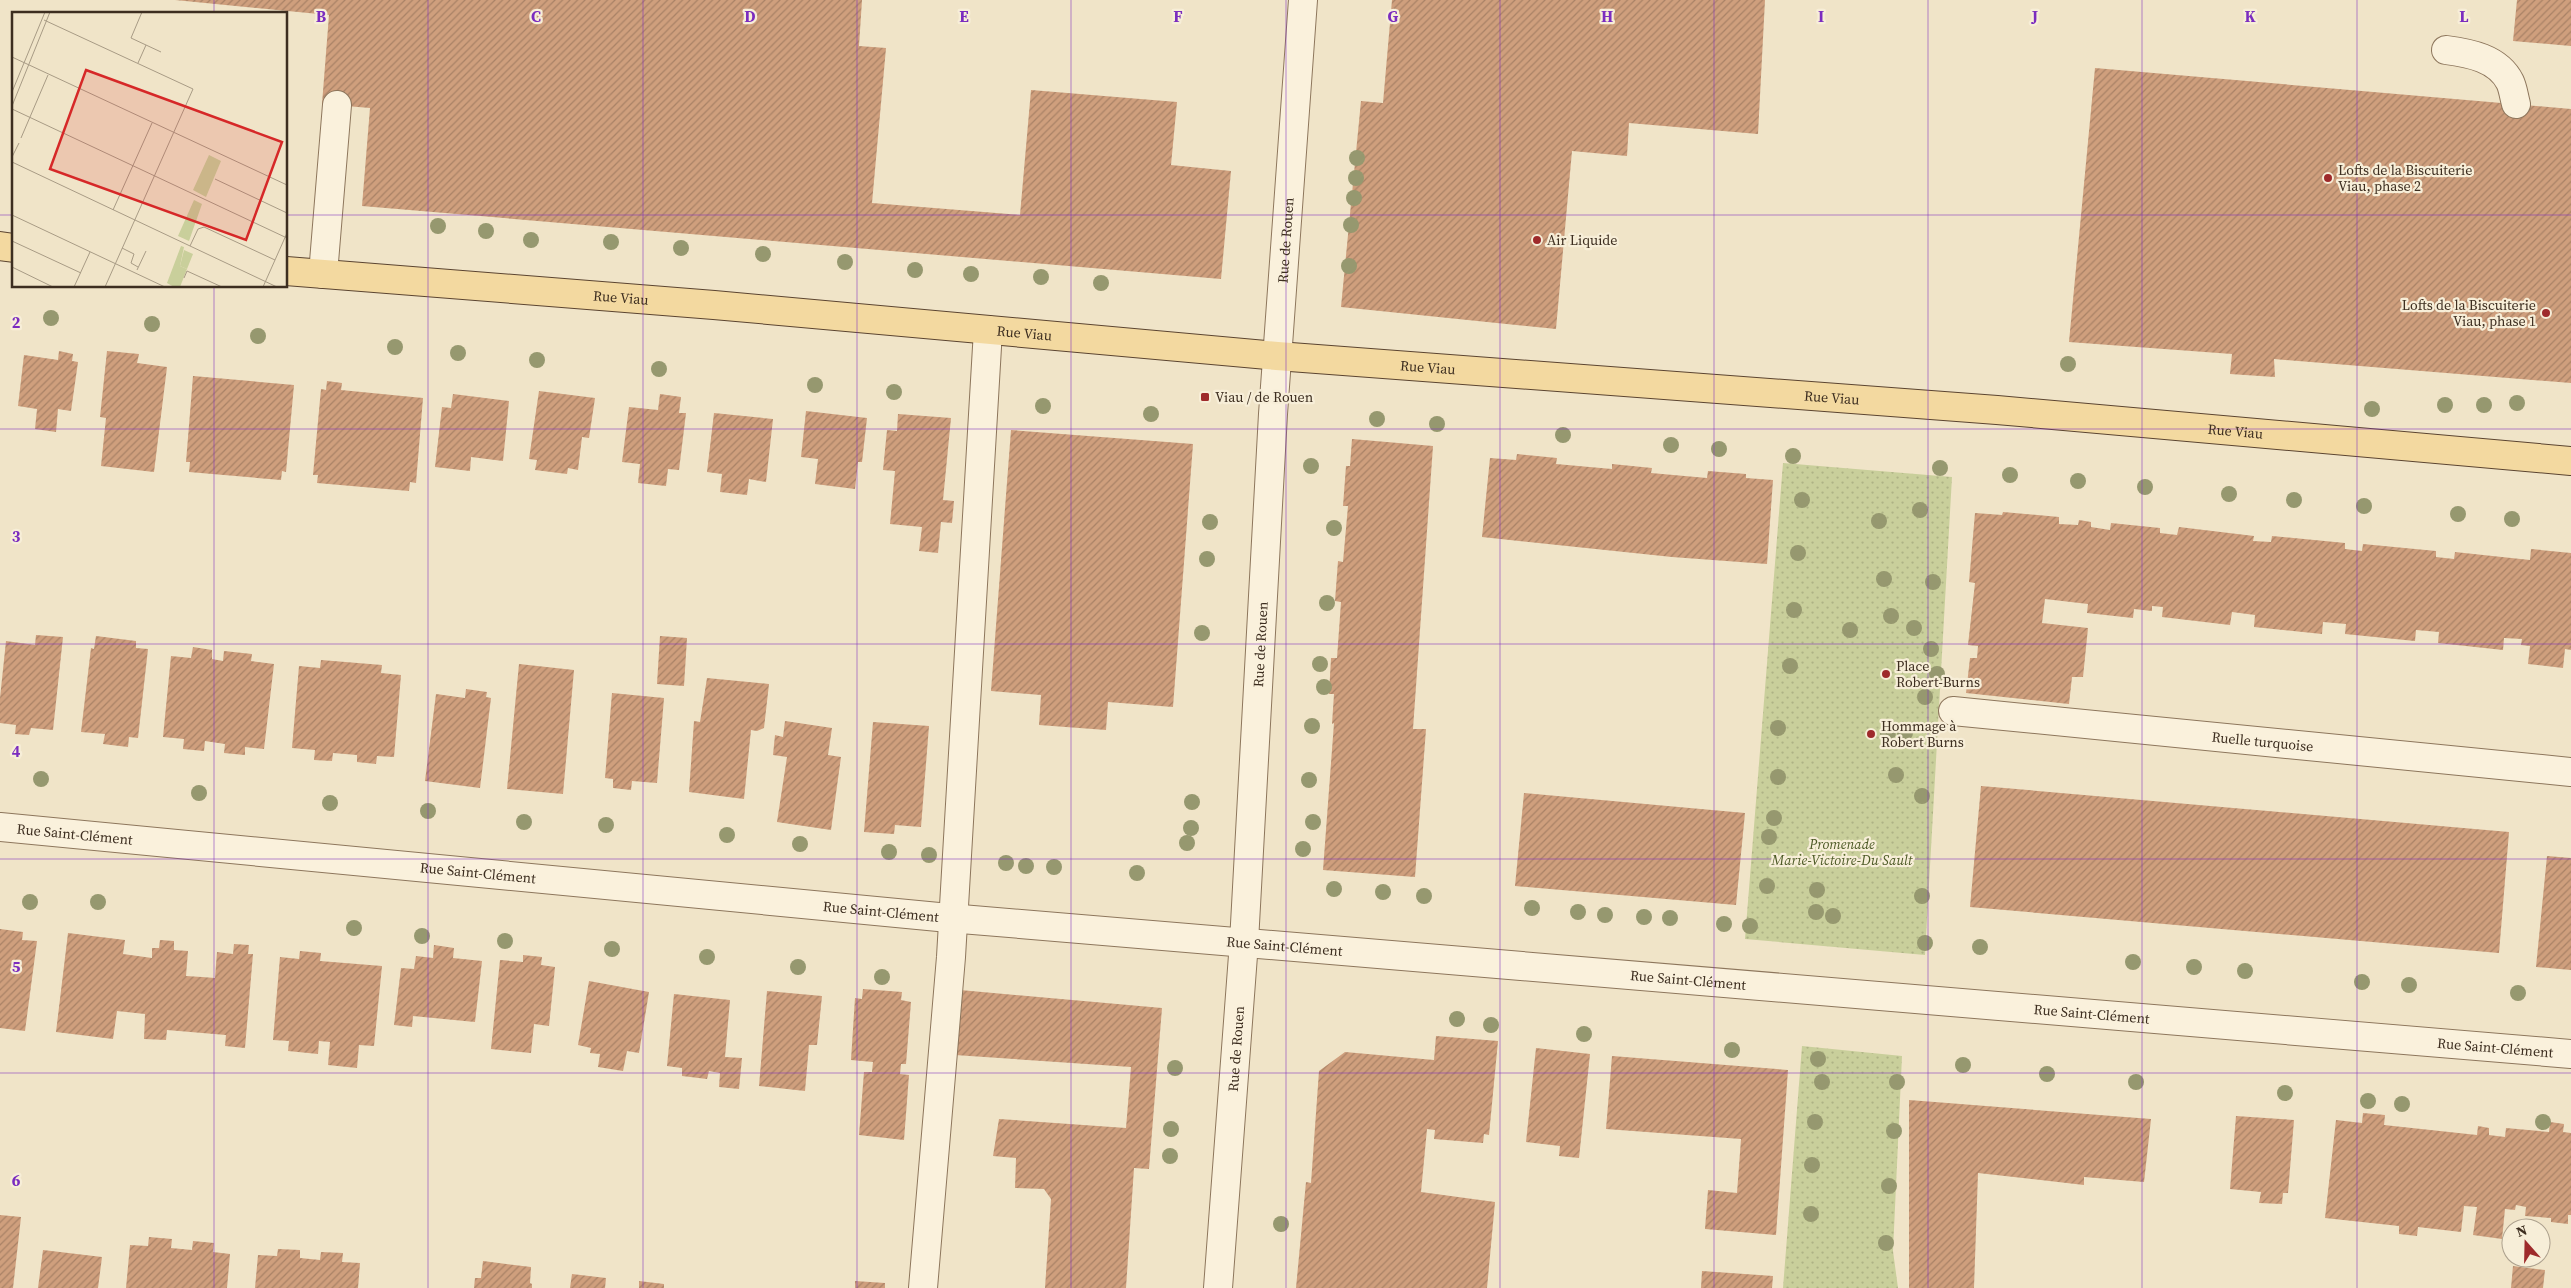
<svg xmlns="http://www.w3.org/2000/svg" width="2571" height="1288" viewBox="0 0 2571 1288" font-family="'Source Serif 4',serif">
<defs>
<pattern id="park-dots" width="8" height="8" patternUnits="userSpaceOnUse" patternTransform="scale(1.25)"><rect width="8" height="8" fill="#c9cf9b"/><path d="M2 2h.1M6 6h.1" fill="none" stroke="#aeb285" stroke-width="1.8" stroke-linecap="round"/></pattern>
<pattern id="building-hatch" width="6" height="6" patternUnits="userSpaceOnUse" patternTransform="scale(1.25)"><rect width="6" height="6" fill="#cf9f7d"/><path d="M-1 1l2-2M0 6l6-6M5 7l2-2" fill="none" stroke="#a98266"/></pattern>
</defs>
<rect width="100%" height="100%" fill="#f0e4c8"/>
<path fill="url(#park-dots)" d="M1783 463 1952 477 1925 955 1745 939Z
M1802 1046 1902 1056 1893 1251 1898 1288H1783Z"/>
<path fill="url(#building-hatch)" d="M175 0H862L859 46 886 48 872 203 1020 215 1031 90 1177 102 1171 165 1231 171 1221 279 362 206 370 108 322 104 329 15Z
M1392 0H1765L1758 134 1629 123 1627 156 1572 151 1556 329 1341 307 1361 101 1383 103Z
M2517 0H2571V46L2513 41Z
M2095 68 2571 109V383L2274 359 2275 377 2230 374 2232 354 2069 342Z
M59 351 73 354 72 361 78 362 71 411 58 409 56 432 35 429 37 409 18 406 24 355 58 360Z
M107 351 139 354 137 363 167 367 154 472 101 466 106 418 100 417Z
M193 376 294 385 286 472 282 471 281 480 189 472 190 462H186Z
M327 381 342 383 341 390 423 398 416 483 410 482 409 491 317 483 318 475H313L321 389 326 390Z
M539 391 595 398 589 438 582 437 578 470 568 468 567 474 535 470 537 460 529 459Z
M453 394 509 401 503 461 471 457 470 471 435 467 442 407 451 408Z
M660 394 681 397 679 413H686L679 470 668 469 666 486 638 483 640 464 622 462 629 407 658 410Z
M806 411 867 418 862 462H858L855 489 815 484 818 459 801 457Z
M714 413 773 419 766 482 749 479 747 495 720 492 722 474 707 472Z
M898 414 951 418 943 500 954 501 952 523 941 522 938 553 919 551 922 527 890 524 895 471 883 470 887 430 897 431Z
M1011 430 1193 444 1173 707 1108 702 1106 730 1039 725 1041 695 991 691Z
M1352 439 1433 446 1413 729H1426L1415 877 1323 870 1334 723 1332 724 1334 694H1329L1331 658H1337L1341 602 1335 601 1338 561 1343 562 1348 506H1343L1346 466H1350Z
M1517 454 1557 458 1556 464 1612 469V464L1652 468 1651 473 1707 478 1708 471 1746 474V478L1773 480 1767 564 1672 557 1482 537 1490 458 1516 460Z
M2003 512 2059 517V524L2078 525 2079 520 2091 522V527L2110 530 2111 523 2160 528V533L2177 535 2179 527 2254 536 2253 541 2271 542 2272 536 2345 543V549L2362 551 2363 544 2436 551V557L2454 559 2455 552 2530 560 2531 549 2571 553V650L2565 649 2563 668 2528 664 2530 646 2521 645 2522 639 2504 638 2503 650 2438 643 2439 632 2416 630 2415 641 2345 634 2346 624 2323 622 2322 634 2254 627 2255 615 2232 612 2230 625 2162 617 2163 607 2152 606V611L2134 609 2133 618 2087 613 2088 604 2045 599 2042 623 2088 628 2083 677H2072L2069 704 1966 693 1970 658H1977L1978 646 1968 645 1975 583 1969 582 1975 513 2002 515Z
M36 635 63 637 53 730 31 728 29 735 15 734 16 725 0 723V698L6 641 35 645Z
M96 636 136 641V648L148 649 138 738 129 737 128 747 103 744 105 734 81 732 91 648 94 649Z
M660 636 687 638 684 686 657 684Z
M193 647 212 650V659L223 661 224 651 252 654 251 661 274 664 264 749 245 747V755L224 753 225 744 205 741 204 751 183 749 184 739 163 737 171 656 191 658Z
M321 660 382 665 381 673 401 675 394 757 377 756 376 764 357 762V755L333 753 332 761 314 760 315 750 292 748 299 666 320 668Z
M519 664 574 670 563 794 507 789Z
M707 678 769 684 764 728 757 731 751 730 744 799 689 792 694 721 700 722Z
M466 689 487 692 486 697 491 698 480 788 425 781 436 694 465 698Z
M612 693 664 698 657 783 632 781 631 790 613 788V779L605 778Z
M785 721 832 728 828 755 841 757 831 830 777 822 787 757 773 755 775 735 783 737Z
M873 722 929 726 921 827 895 825 894 834 864 832Z
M1981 786 2509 832 2499 953 1970 907Z
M1524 793 1745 813 1736 905 1515 886Z
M2547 856 2571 858V970L2536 967Z
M0 929 23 932 22 940 37 941 25 1031 0 1028Z
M68 933 125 940 123 954 152 958V948H159L160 940 174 941V950L188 951 186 976 202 977 215 978 217 952 233 954 234 944 249 945 248 954H253L245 1048 225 1046 226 1035 167 1030 166 1040 144 1039 145 1014 117 1011 113 1039 56 1032Z
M434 945 454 948 453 958 482 961 475 1022 413 1016 412 1027 394 1025 401 968 414 969 416 956 433 958Z
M300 951 321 953 320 961 382 966 374 1046 359 1045 357 1068 328 1065 330 1042 319 1041 318 1054 288 1051 289 1041 273 1040 280 957 299 959Z
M523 955 542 957 541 965 555 967 549 1026 534 1024 531 1053 491 1049 500 960 523 962Z
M589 981 649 992 639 1053 627 1051 623 1071 598 1067 600 1054 590 1053 591 1048 578 1045Z
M863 989 902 992 901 1000 911 1002 906 1064H901L900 1074 909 1075 904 1140 859 1135 864 1072H872L873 1062 851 1060 855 998 862 999Z
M960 990 1162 1008 1149 1169 1134 1168 1126 1288H1045L1051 1199 1044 1189 1015 1188 1016 1158 993 1156 999 1119 1126 1128 1131 1067 955 1055Z
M767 991 822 996 817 1045H809L805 1091 759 1086Z
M674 994 730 1000 725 1057 742 1058 739 1089 719 1087 720 1073 709 1071 707 1079 682 1076V1068L667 1066Z
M1436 1036 1498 1041 1489 1135 1484 1134 1483 1143 1434 1139 1435 1130 1427 1129 1421 1192 1495 1202 1487 1288H1296L1306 1182 1311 1183 1319 1071 1345 1052 1434 1060Z
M1536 1048 1590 1054 1579 1158 1559 1156 1560 1146 1526 1142Z
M1612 1056 1788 1070 1776 1235 1705 1229 1708 1190 1737 1193 1741 1139 1606 1129Z
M1909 1100 2151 1119 2144 1182 2084 1177V1185L1978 1173 1974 1288H1909Z
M2363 1113 2385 1115 2384 1125 2477 1135 2478 1126 2489 1128V1135L2505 1137 2506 1128 2549 1132 2550 1122 2564 1124 2563 1132 2571 1133V1215H2568V1224L2551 1222V1218L2525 1216 2526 1207 2516 1205 2515 1210 2505 1209 2502 1239 2473 1235 2477 1207 2464 1206 2461 1232 2418 1227 2417 1236 2399 1234V1226L2325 1218 2336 1120 2362 1123Z
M2236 1116 2294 1120 2288 1193H2283L2282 1204 2259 1203 2261 1192 2230 1189Z
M0 1215 21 1217 13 1288H0Z
M149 1237 172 1239 171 1248 192 1250 193 1241 214 1243 213 1252 230 1254 227 1288H126L130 1245 148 1246Z
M278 1249 300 1250V1258L320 1260 321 1252 343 1253 342 1262 360 1263 358 1288H255L258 1255 277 1256Z
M43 1250 102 1257 98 1288H38Z
M483 1261 531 1267 530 1283 532 1284V1288H474L475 1278H481Z
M2513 1266 2545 1270 2543 1288H2511Z
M1702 1271 1773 1276 1772 1288H1701Z
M572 1274 606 1278 605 1288H570Z
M639 1281 664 1284V1288H639Z
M855 1281 885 1283V1288H855Z"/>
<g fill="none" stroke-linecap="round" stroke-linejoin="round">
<defs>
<g id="minor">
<path d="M2446 50C2469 53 2498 58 2510 82 2513 88 2514 97 2516 104"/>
<path d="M323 274 337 105"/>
<path id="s1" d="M1953 711 2571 772"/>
<path id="s2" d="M0 827 949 918 2571 1054"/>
<path d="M923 1288 951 957 988 330"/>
<path id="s3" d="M1218 1288 1244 942 1273 414 1303 0"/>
</g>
<g id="major">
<path d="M0 246 14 248"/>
<path id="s4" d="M286 271 714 305 1277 356 1997 410 2571 461"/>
</g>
</defs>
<use href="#minor" stroke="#8d765c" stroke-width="30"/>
<use href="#major" stroke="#5b4430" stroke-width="30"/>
<use href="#minor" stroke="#faf1dc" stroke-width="28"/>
<use href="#major" stroke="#f3d9a0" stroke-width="28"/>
</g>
<g fill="#96986f">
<circle cx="1357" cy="158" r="8"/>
<circle cx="1356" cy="178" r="8"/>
<circle cx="1354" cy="198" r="8"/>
<circle cx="1351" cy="225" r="8"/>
<circle cx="438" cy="226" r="8"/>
<circle cx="486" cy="231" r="8"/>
<circle cx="531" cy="240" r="8"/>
<circle cx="611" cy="242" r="8"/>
<circle cx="681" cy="248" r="8"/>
<circle cx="763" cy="254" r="8"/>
<circle cx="845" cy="262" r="8"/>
<circle cx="1349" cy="266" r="8"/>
<circle cx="915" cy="270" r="8"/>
<circle cx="971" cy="274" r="8"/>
<circle cx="1041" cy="277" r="8"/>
<circle cx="1101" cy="283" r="8"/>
<circle cx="51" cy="318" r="8"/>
<circle cx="152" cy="324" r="8"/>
<circle cx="258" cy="336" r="8"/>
<circle cx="395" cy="347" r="8"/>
<circle cx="458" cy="353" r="8"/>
<circle cx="537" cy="360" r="8"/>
<circle cx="2068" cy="364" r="8"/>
<circle cx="659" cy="369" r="8"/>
<circle cx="815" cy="385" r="8"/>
<circle cx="894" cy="392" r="8"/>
<circle cx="2517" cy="403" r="8"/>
<circle cx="2445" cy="405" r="8"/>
<circle cx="2484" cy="405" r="8"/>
<circle cx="1043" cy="406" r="8"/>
<circle cx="2372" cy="409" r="8"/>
<circle cx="1151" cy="414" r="8"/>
<circle cx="1377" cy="419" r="8"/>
<circle cx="1437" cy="424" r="8"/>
<circle cx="1563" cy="435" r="8"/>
<circle cx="1671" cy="445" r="8"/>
<circle cx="1719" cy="449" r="8"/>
<circle cx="1793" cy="456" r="8"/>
<circle cx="1311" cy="466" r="8"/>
<circle cx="1940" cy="468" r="8"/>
<circle cx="2010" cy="475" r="8"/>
<circle cx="2078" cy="481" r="8"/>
<circle cx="2145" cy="487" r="8"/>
<circle cx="2229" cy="494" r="8"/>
<circle cx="1802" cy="500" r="8"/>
<circle cx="2294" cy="500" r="8"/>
<circle cx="2364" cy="506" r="8"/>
<circle cx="1920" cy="510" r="8"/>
<circle cx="2458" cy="514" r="8"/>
<circle cx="2512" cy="519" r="8"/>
<circle cx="1879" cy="521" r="8"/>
<circle cx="1210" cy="522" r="8"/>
<circle cx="1334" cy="528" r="8"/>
<circle cx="1798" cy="553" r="8"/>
<circle cx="1207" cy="559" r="8"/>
<circle cx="1884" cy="579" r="8"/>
<circle cx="1933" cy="582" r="8"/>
<circle cx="1327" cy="603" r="8"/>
<circle cx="1794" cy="610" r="8"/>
<circle cx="1891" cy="616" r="8"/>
<circle cx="1914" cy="628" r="8"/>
<circle cx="1850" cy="630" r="8"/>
<circle cx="1202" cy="633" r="8"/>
<circle cx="1931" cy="649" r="8"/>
<circle cx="1320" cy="664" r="8"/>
<circle cx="1790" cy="666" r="8"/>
<circle cx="1937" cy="674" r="8"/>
<circle cx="1324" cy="687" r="8"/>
<circle cx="1925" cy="697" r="8"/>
<circle cx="1312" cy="726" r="8"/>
<circle cx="1778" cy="728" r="8"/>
<circle cx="1888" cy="733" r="8"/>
<circle cx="1905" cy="733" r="8"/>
<circle cx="1896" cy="775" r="8"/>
<circle cx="1778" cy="777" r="8"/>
<circle cx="41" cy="779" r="8"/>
<circle cx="1309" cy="780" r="8"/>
<circle cx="199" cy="793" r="8"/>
<circle cx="1922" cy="796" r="8"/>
<circle cx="1192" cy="802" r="8"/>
<circle cx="330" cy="803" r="8"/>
<circle cx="428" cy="811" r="8"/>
<circle cx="1774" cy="818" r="8"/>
<circle cx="524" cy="822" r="8"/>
<circle cx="1313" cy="822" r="8"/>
<circle cx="606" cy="825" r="8"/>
<circle cx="1191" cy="828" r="8"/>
<circle cx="727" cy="835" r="8"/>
<circle cx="1769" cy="837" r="8"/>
<circle cx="1187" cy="843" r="8"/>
<circle cx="800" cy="844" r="8"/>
<circle cx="1303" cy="849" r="8"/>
<circle cx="889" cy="852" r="8"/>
<circle cx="929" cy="855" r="8"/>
<circle cx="1006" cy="863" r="8"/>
<circle cx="1026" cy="866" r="8"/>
<circle cx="1054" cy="867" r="8"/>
<circle cx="1137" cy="873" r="8"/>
<circle cx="1767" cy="886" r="8"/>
<circle cx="1334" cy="889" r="8"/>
<circle cx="1817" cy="890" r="8"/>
<circle cx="1383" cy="892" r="8"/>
<circle cx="1424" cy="896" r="8"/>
<circle cx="1922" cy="896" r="8"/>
<circle cx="30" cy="902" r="8"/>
<circle cx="98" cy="902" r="8"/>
<circle cx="1532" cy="908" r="8"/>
<circle cx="1578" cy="912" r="8"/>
<circle cx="1816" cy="912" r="8"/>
<circle cx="1605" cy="915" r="8"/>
<circle cx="1833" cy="916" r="8"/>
<circle cx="1644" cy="917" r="8"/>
<circle cx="1670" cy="918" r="8"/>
<circle cx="1724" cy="924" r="8"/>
<circle cx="1750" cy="926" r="8"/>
<circle cx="354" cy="928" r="8"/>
<circle cx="422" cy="936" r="8"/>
<circle cx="505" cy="941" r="8"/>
<circle cx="1925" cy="943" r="8"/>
<circle cx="1980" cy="947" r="8"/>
<circle cx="612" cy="949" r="8"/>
<circle cx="707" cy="957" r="8"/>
<circle cx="2133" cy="962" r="8"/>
<circle cx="798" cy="967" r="8"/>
<circle cx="2194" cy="967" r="8"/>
<circle cx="2245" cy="971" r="8"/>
<circle cx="882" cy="977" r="8"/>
<circle cx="2362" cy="982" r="8"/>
<circle cx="2409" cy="985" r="8"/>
<circle cx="2518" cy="993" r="8"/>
<circle cx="1457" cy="1019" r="8"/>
<circle cx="1491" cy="1025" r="8"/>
<circle cx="1584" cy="1034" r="8"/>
<circle cx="1732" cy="1050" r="8"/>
<circle cx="1818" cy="1059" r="8"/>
<circle cx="1963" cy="1065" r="8"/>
<circle cx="1175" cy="1068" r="8"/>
<circle cx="2047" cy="1074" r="8"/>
<circle cx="1822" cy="1082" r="8"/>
<circle cx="1897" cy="1082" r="8"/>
<circle cx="2136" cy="1082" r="8"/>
<circle cx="2285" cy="1093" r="8"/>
<circle cx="2368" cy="1101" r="8"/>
<circle cx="2402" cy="1104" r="8"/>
<circle cx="1815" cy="1122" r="8"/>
<circle cx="2543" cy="1122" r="8"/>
<circle cx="1171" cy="1129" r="8"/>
<circle cx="1894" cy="1131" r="8"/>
<circle cx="1170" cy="1156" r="8"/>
<circle cx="1812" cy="1165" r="8"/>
<circle cx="1889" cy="1186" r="8"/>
<circle cx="1811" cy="1214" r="8"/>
<circle cx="1281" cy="1224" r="8"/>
<circle cx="1886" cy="1243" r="8"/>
</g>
<path fill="none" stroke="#7b2cbf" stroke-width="1" stroke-opacity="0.55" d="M214 0V14M428 0V1288M643 0V1288M857 0V1288M1071 0V1288M1286 0V1288M1500 0V1288M1714 0V1288M1928 0V1288M2142 0V1288M2357 0V1288M0 215H14M286 215H2571M214 286V1288M0 429H2571M0 644H2571M0 859H2571M0 1073H2571"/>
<g fill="#9e2a2b" stroke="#f7eed8" stroke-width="2">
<circle cx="2328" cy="178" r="5"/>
<circle cx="1537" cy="240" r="5"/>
<circle cx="2546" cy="313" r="5"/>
<rect x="1200" y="392" width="10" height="10" rx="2.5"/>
<circle cx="1886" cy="674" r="5"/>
<circle cx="1871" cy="734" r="5"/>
</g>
<g text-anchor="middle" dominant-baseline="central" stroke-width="4.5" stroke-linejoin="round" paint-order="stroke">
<g font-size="14" fill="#3d2e20" stroke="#f7eed8" text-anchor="start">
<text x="2338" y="170">Lofts de la Biscuiterie<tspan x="2338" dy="16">Viau, phase 2</tspan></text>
<text x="1547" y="240">Air Liquide</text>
<text x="2536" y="305" text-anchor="end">Lofts de la Biscuiterie<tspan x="2536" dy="16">Viau, phase 1</tspan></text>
<text x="1215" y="397">Viau / de Rouen</text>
<text x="1896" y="666">Place<tspan x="1896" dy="16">Robert-Burns</tspan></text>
<text x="1881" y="726">Hommage à<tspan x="1881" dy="16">Robert Burns</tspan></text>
</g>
<g font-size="14" fill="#3d2e20" stroke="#f7eed8">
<text stroke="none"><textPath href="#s3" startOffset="1050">Rue de Rouen</textPath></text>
<text stroke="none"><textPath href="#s4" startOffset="336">Rue Viau</textPath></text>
<text stroke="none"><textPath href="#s4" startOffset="741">Rue Viau</textPath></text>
<text stroke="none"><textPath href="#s4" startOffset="1146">Rue Viau</textPath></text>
<text stroke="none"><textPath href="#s4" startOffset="1551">Rue Viau</textPath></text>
<text stroke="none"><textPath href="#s4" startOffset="1956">Rue Viau</textPath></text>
<text stroke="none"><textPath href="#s3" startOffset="645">Rue de Rouen</textPath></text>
<text stroke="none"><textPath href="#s1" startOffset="311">Ruelle turquoise</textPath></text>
<text stroke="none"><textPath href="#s2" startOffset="75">Rue Saint-Clément</textPath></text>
<text stroke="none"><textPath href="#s2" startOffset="480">Rue Saint-Clément</textPath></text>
<text stroke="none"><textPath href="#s2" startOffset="885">Rue Saint-Clément</textPath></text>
<text stroke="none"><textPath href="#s2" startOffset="1290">Rue Saint-Clément</textPath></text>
<text stroke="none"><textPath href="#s2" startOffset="1695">Rue Saint-Clément</textPath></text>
<text stroke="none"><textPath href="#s2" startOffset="2100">Rue Saint-Clément</textPath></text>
<text stroke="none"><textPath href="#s3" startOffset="240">Rue de Rouen</textPath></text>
<text stroke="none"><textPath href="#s2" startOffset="2505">Rue Saint-Clément</textPath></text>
</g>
<g font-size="14" font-style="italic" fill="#4d5a26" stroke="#f7eed8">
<text x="1842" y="844">Promenade<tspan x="1842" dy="16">Marie-Victoire-Du Sault</tspan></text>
</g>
</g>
<g transform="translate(12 12)">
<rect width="275" height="275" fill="#f0e4c8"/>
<path d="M172 238 181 242 175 257 168 254Z" fill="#c9cf9b"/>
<path d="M197 143 209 149 194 185 181 178ZM182 188 190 192 177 229 166 224ZM169 234 172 235 168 254 175 257 168 275H162L155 271Z" fill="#c9cf9b"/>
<path fill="none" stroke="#a89b85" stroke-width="1" d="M130 0 119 26 149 40M32 8 181 77 93 275M0 45 275 173M126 51 134 33M0 80 33 0M0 94 38 0M0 97 275 226M9 126 36 63M0 145 7 131M0 150 265 275M203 167 275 201M101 198 140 111M0 203 153 275M0 229 69 261M178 234 186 217 192 215 263 248M110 236 122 242 119 251 126 255M0 255 41 275M125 258 134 239M172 266 175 259 210 275M62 275 78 240M251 275 275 221"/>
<path fill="#d62828" fill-opacity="0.15" stroke="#d62828" stroke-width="2.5" d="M74 58 270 130 234 228 38 157Z"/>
<rect width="275" height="275" fill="none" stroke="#3d2e20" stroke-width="2.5"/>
</g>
<g font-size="16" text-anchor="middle" font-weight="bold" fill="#7b2cbf" stroke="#f7eed8" stroke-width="4.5" stroke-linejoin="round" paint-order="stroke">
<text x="321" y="22">B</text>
<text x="536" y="22">C</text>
<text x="750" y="22">D</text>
<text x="964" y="22">E</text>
<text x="1178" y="22">F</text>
<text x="1393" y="22">G</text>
<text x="1607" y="22">H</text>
<text x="1821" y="22">I</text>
<text x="2035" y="22">J</text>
<text x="2250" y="22">K</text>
<text x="2464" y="22">L</text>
<text x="16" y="328">2</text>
<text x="16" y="542">3</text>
<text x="16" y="757">4</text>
<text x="16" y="972">5</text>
<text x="16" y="1186">6</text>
</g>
<g transform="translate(2526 1243) rotate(340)"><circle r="24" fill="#f7eed8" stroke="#ada18e"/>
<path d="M0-4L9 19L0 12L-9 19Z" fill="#9e2a2b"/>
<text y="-8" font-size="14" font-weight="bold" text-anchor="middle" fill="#3d2e20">N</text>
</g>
</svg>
